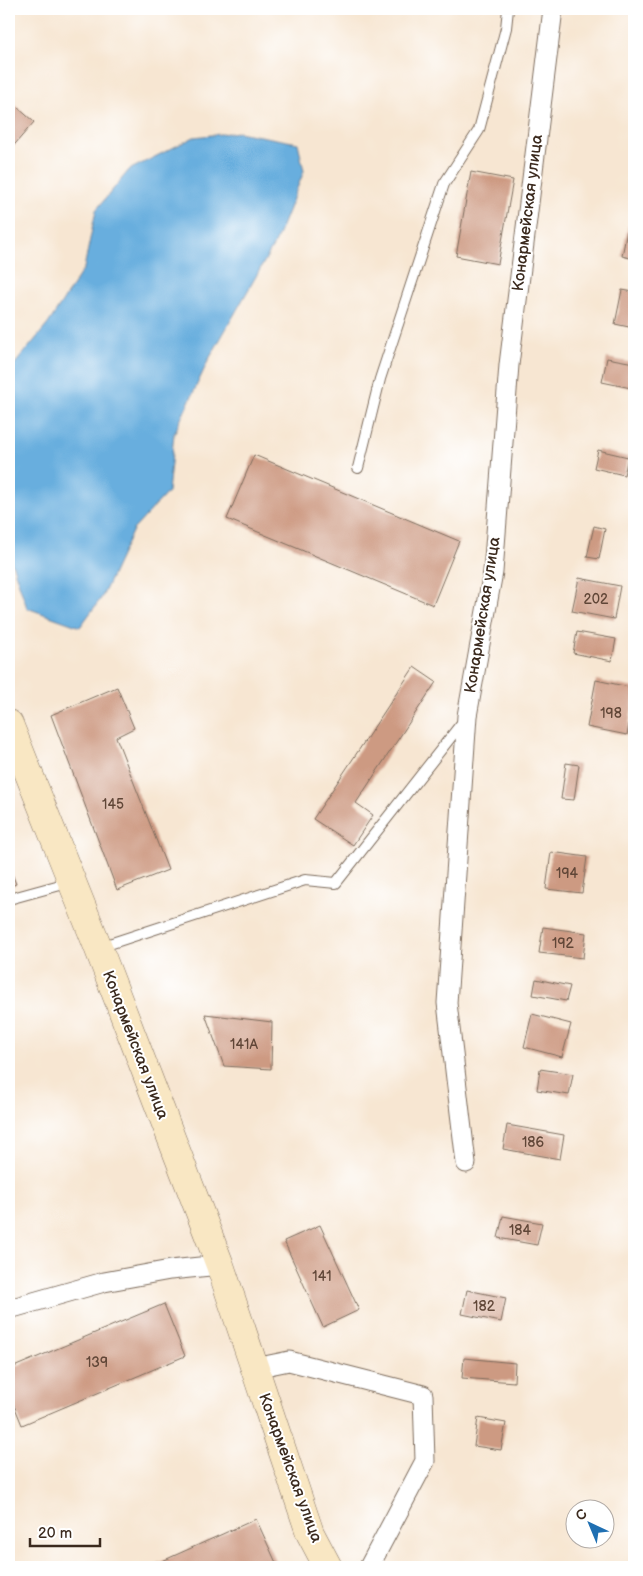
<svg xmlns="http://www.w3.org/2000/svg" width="643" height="1576" viewBox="0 0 643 1576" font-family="'Balsamiq Sans',sans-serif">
<rect width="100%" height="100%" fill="#fff"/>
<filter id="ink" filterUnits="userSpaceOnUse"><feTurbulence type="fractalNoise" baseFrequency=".02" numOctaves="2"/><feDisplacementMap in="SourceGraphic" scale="10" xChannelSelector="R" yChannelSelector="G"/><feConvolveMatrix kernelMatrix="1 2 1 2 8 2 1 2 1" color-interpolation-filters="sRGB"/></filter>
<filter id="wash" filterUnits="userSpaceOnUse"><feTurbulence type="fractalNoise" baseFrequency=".0096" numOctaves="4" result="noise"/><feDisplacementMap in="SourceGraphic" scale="20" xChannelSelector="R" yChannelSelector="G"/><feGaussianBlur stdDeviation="1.12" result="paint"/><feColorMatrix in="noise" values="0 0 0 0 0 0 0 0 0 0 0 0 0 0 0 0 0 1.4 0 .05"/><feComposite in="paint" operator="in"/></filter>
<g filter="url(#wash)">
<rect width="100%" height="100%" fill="#f7e6d2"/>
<path fill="#67aede" stroke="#516c7e" d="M238 132 298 143 304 171 276 241 209 359 174 434 168 492 133 530 102 597 80 627 27 608 9 554V371L48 324 84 268 96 210 129 170 194 137Z"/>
<g id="blocks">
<path fill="#cd9a82" d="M9 100 34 122 9 151Z
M471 172 513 180 498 264 456 256Z
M628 226 634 227V259L622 256Z
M622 290 634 292V303L629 327 615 324Z
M607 358 634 363V371L631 388 602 382Z
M598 450 628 457 624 475 594 468Z
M254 455 459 541 433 605 227 519Z
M594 526 605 529 599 559 587 557Z
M579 578 620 586 614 619 572 611Z
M577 632 616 639 612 661 573 653Z
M414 667 436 682 356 803 373 815 353 845 313 819Z
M596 680 634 688V698L627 735 587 727Z
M117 687 134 728 116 737 168 870 117 890 51 715Z
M566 763 579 765 574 800 561 799Z
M551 852 587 857 582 893 546 889Z
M9 866 16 884 9 887Z
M543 927 586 933 583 958 539 953Z
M536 979 570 986 566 1001 533 995Z
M205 1014 272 1022 271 1069 224 1066Z
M532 1014 571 1024 562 1057 524 1047Z
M540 1069 573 1074 569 1095 537 1090Z
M507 1125 564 1135 560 1159 503 1149Z
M503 1216 542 1223 537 1245 498 1238Z
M320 1225 359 1310 323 1327 284 1241Z
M467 1290 506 1298 501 1322 462 1314Z
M164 1304 185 1356 22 1425 9 1393V1369Z
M464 1358 515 1363 514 1382 462 1378Z
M478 1418 506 1423 501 1450 474 1446Z
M256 1519 278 1567H149Z"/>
</g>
</g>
<g filter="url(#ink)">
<use href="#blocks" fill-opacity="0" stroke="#7d6c5d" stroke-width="1"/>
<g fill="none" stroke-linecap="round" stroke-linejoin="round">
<defs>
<path id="lane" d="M358 468 380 379 444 184 479 130 506 28 508 9
M9 899 71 882
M100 947 305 880 336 883 465 719"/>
<path id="street" d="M466 1163 447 1003 467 716 493 572 509 365 553 9
M9 1309 104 1282 170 1270 220 1265
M255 1368 289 1361 423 1395 425 1461 369 1567"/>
<path id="secondary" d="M9 724 98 947 220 1265 310 1533 328 1567"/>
</defs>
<use href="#lane" stroke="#7d6c5d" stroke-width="12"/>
<use href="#street" stroke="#7d6c5d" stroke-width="21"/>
<use href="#secondary" stroke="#7d6c5d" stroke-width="29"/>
<use href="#lane" stroke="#fff" stroke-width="10"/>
<use href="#street" stroke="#fff" stroke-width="19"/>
<use href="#secondary" stroke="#f9e7c3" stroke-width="28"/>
</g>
</g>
<g text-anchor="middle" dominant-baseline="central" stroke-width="4" stroke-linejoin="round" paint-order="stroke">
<g font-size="14" fill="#604637">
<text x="596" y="599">202</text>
<text x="611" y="713">198</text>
<text x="113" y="804">145</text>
<text x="567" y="873">194</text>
<text x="563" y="943">192</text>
<text x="244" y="1044">141А</text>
<text x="533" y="1142">186</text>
<text x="520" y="1230">184</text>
<text x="322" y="1276">141</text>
<text x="484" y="1306">182</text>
<text x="97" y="1362">139</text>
</g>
<g font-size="16" fill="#3b2a1e" stroke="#fff">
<text transform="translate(528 213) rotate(-83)">Конармейская улица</text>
<text transform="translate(483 615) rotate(-81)">Конармейская улица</text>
<text transform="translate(135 1045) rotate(69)">Конармейская улица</text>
<text transform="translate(290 1468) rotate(70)">Конармейская улица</text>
</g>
</g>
<rect width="643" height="1576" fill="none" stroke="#fff" stroke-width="30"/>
<g transform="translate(590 1524) rotate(316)"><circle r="24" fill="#ffffff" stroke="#b1aaa5"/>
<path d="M0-4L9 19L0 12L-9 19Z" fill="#1f6fb2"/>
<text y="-8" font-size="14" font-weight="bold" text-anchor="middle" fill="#3b2a1e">С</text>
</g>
<path d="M30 1538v8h70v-8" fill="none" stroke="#3b2a1e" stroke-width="2.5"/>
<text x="38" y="1538" font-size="15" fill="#3b2a1e" stroke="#ffffff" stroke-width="4" paint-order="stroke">20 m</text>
</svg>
